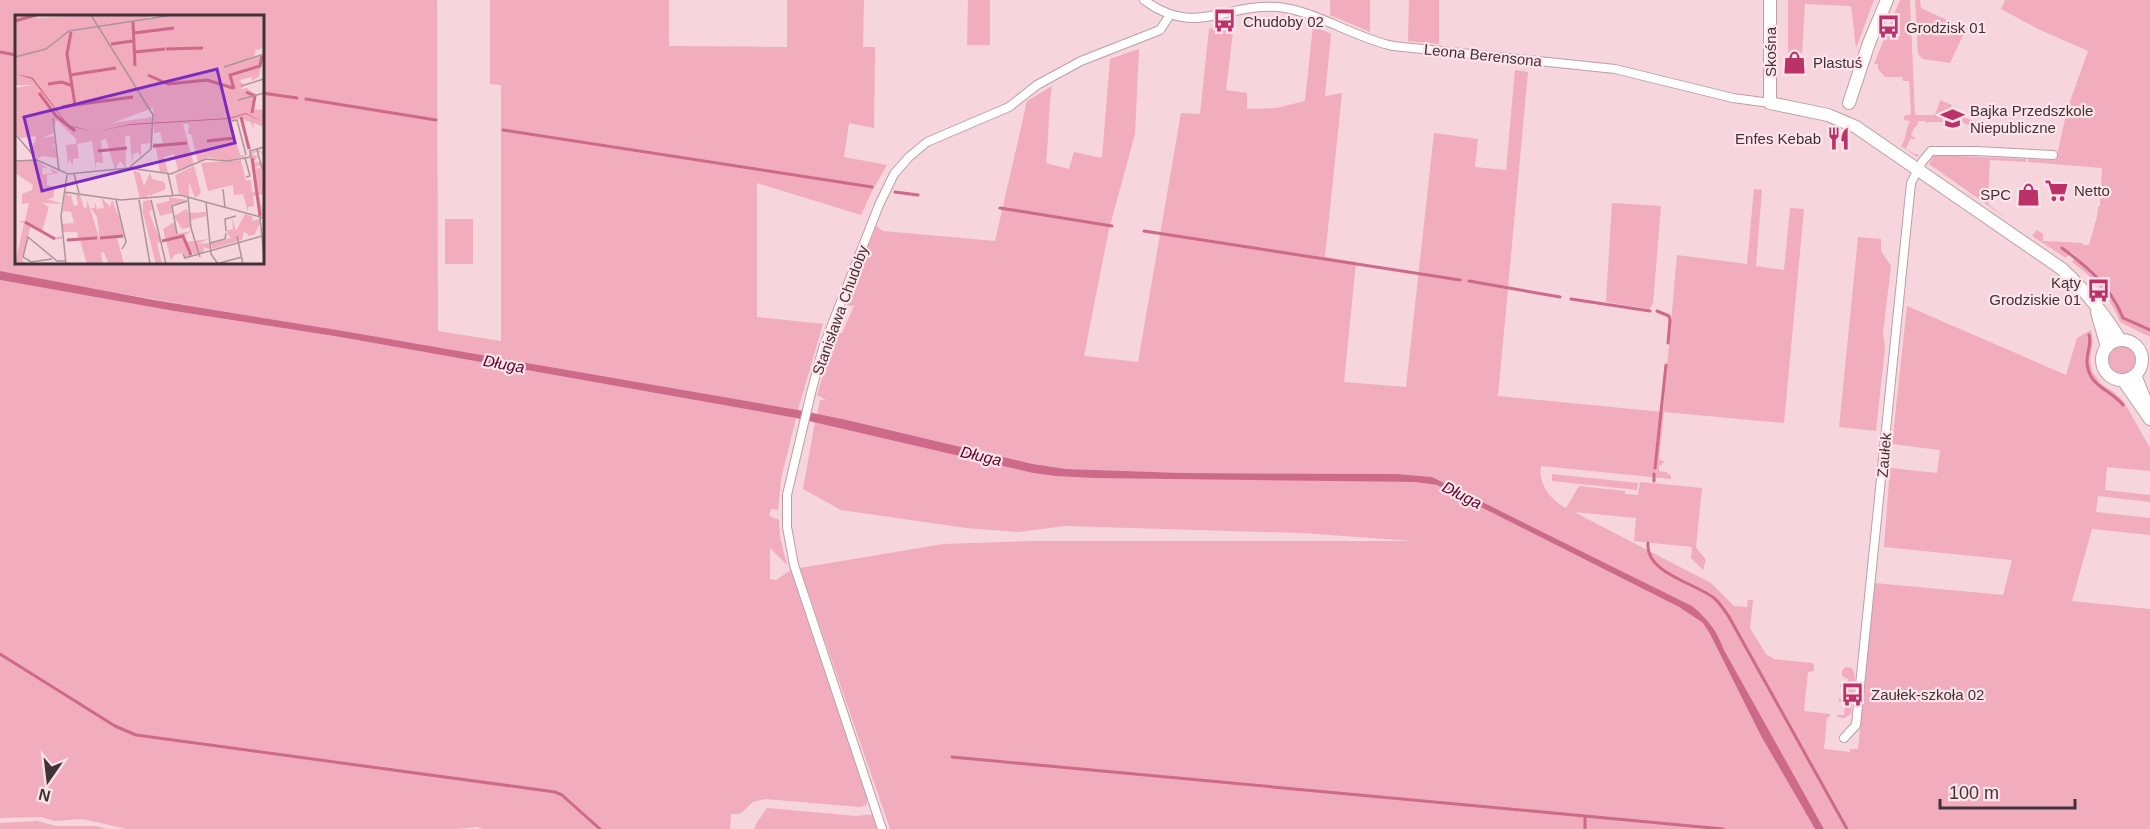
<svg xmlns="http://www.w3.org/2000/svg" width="2150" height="829" viewBox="0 0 2150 829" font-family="Arial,sans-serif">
<rect width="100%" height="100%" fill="#f6d5dd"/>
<path fill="#f1acbe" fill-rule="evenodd" d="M0 0H437L438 331 501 341V85L490 84V0H669V46L787 47V0H864L863 47H875L874 128 849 123 844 157 887 165 872 191 861 215 757 183V317L823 324 798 410 77 286 0 271ZM16 16H262V262H16Z
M968 0H990V45H967Z
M1330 0H1370V32L1330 15Z
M1409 0H1439V44L1408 41Z
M1788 0H1874L1856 48 1851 6 1805 4 1802 54 1788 55Z
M1900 0H1910L1915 115H1935L1940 100 1952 105 1950 111 1982 125 1978 134 1971 132 1973 127 1962 122 1960 126H1949V122H1928L1926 124V121H1918L1917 126 1915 127 1911 135 1916 139H1910L1906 149 1915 154 1919 155 1917 157 1901 146C1907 138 1905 130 1910 121L1904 120V116L1911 114 1909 81H1903L1902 77H1885L1878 69V64H1874Z
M1915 0H1920L1921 8 1966 29 1950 63 1923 59 1918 54Z
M2005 0H2150V337L2120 322C2110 296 2094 278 2072 262L2076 256 2071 252 2066 258 2032 236 2037 230 2043 234V241L2083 243V245H2089L2097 217 2098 207 2100 206 2102 168 2028 162V159L2056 160 2067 110 2088 51 2038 29 2001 9Z
M1234 23 1226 90 1247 93V109L1276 108 1305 101 1313 26 1331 34 1325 96 1342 93 1325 257 1356 262 1344 382 1406 387 1434 133 1478 139 1475 167 1506 170 1515 70 1528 72 1498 396 1663 412 1677 255 1747 264 1754 189 1762 190 1756 266 1784 270 1790 208 1804 209 1784 423 1664 412 1659 460 1664 461 1662 465H1659V471L1666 472 1671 476V479L1541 466C1538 483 1550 500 1566 508L1579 486 1625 491V494L1638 495 1640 482 1702 488 1696 547 1706 560 1703 570 1691 558 1692 547 1634 541 1636 518 1574 512 1711 583 1734 606 1747 607 1748 600H1753L1750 628 1766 654 1774 659 1812 663 1814 665V671L1808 672 1804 711 1830 714V717H1827L1824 749 1850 752V749H1858L1875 583 2003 595 2012 560 1884 547 1890 468 1937 473 1940 450 1892 444 1907 306 2066 375 2077 338 2091 330 2093 342 2090 359 2092 371 2101 384 2114 392 2124 402 2150 448V471L2107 467 2105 490 2150 495V502L2098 496 2096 512 2150 518V535L2092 529 2072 601 2150 609V829H1824L1724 650C1718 631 1707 619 1692 606L1432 477 1397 474 1183 473 1066 469 1033 464 847 420 817 415 820 400H826L817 395 836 333H842L854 306 847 305 876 226 883 231 995 241 1027 101 1052 86C1048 112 1049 137 1046 163L1069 169 1074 152 1102 158 1110 59 1139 49 1135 134 1109 229 1084 356 1138 362 1181 113 1200 114 1209 29Z
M1934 155 2026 159V162L1990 160 1988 196 1991 199 1988 204 2009 220 1929 164Z
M1612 203 1661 206 1653 304 1649 309 1606 302Z
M445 219H473V264H445Z
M1858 237 1881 239V251L1891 266 1883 333 1885 347 1876 431 1839 427Z
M0 280 174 311 340 337 796 418 781 479 778 510 771 509 769 516 779 520 780 537 787 565 770 548V579L776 580 791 570 867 798V805L860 807 765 799 753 802 740 814H731L730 829H483L477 827 456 829H126L83 819 54 821 41 817 0 818Z
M2109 360a13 13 0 1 1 26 0a13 13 0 1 1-26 0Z
M815 422 1033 473 1055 476 1414 482 1437 485 1679 607 1703 623 1710 634 1761 736 1815 829H890L800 568 943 544 1033 541H1414L1301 533 1065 526 1019 532 966 528 841 510 803 489Z
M1552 474 1638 483 1637 490 1552 481Z
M1845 667 1852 668 1855 676 1851 714 1844 718 1837 717V715H1844L1845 703 1839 702V699L1846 700 1847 688 1840 687 1841 684 1847 685 1848 679 1842 676V671Z
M767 808 856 816 875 814 879 829H754L756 824Z
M37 821 56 826H95L107 829H0V823Z"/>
<path fill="#cd6a8a" d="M0 271 154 300 343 331 798 410 847 420 1033 464 1066 469 1183 473 1397 474 1432 477 1692 606C1707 618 1718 632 1724 650L1824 829H1815L1761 736 1710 634 1703 623 1679 607 1437 485 1414 482 1095 478 1055 476 1033 473 796 418 340 337 174 311 0 280Z"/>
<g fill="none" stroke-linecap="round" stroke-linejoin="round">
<path stroke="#cd6a8a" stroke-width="3" d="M0 52 16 55
M262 93 297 98
M306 99 436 120
M503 130 872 187
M895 192 918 195
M1000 208 1112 226
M1144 231 1460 280
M2062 248C2089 268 2110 286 2123 318L2150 330
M1469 281 1560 297
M1571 299 1650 311
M1657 311 1669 316 1670 320 1668 343
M2089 335C2092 345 2086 353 2087 363 2089 387 2110 389 2123 405
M1655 468 1666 365
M1654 481V474
M1648 543C1645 573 1695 583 1714 598 1720 603 1725 611 1729 617L1847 829
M0 654 115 726 136 735 555 792 562 795 600 829
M952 757 1585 816
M1585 829V816L1723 829"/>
<defs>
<path id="street" d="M1144 0C1195 38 1225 3 1278 7 1317 11 1354 38 1393 46L1615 69 1733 98 1770 103
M1844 738 1856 725 1911 183 1922 162 1931 151H1976L2053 155
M882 829 794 565 787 527V495L811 393 823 348 835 317 879 205 894 174 909 157 927 142 1009 107 1037 85 1081 61 1160 30 1170 15"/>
<path id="secondary" d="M1770 0V103L1828 115 1856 127 2062 269C2083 288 2106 316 2120 340
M1849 103 1869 43 1887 0
M2097 312 2107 347
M2102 360a20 20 0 1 1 40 0a20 20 0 1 1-40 0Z
M2135 375 2147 405
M2123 380 2150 419"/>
</defs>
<use href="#street" stroke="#bd9ea5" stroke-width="10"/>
<use href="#secondary" stroke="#bd9ea5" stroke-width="14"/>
<use href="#street" stroke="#fff" stroke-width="8"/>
<use href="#secondary" stroke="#fff" stroke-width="12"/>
</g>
<defs>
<symbol id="bus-bare" viewBox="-9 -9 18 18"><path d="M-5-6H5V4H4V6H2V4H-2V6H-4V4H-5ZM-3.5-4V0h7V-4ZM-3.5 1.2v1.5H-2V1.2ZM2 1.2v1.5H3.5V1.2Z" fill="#bc3168" stroke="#ffe4ea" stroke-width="2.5" paint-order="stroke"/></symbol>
<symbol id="shop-bare" viewBox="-9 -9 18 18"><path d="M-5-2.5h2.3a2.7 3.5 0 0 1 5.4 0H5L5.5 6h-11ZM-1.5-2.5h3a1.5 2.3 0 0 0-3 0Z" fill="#bc3168" stroke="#ffe4ea" stroke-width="2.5" paint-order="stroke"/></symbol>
<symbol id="school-bare" viewBox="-9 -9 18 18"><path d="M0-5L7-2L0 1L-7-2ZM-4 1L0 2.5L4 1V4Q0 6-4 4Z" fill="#bc3168" stroke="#ffe4ea" stroke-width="2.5" paint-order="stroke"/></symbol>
<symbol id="restaurant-bare" viewBox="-9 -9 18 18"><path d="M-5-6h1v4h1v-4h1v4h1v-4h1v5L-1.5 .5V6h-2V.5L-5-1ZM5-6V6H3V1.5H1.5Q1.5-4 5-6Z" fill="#bc3168" stroke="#ffe4ea" stroke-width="2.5" paint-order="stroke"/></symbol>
<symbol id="supermarket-bare" viewBox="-9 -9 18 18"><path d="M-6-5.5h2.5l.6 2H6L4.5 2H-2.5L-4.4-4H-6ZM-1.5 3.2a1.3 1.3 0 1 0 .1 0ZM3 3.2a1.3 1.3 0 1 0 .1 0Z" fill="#bc3168" stroke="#ffe4ea" stroke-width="2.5" paint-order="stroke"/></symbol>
</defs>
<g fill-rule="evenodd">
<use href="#bus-bare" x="1208" y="4" width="33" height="33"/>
<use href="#bus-bare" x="1872" y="10" width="33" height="33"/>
<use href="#shop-bare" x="1778" y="46" width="33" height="33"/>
<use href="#school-bare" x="1936" y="102" width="33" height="33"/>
<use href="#restaurant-bare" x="1822" y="122" width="33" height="33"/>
<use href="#supermarket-bare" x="2040" y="174" width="33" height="33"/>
<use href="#shop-bare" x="2012" y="178" width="33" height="33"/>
<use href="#bus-bare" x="2082" y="274" width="33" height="33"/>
<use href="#bus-bare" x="1836" y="678" width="33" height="33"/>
</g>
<g text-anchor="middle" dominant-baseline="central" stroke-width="4.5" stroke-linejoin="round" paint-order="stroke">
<g font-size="15" fill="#403337" stroke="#ffe4ea" text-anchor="start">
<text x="1243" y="21">Chudoby 02</text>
<text x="1906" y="27">Grodzisk 01</text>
<text x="1813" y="62">Plastuś</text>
<text x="1970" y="110">Bajka Przedszkole<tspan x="1970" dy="17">Niepubliczne</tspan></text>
<text x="1821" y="138" text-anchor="end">Enfes Kebab</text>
<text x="2074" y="190">Netto</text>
<text x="2011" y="194" text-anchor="end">SPC</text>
<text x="2081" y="282" text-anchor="end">Kąty<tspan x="2081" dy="17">Grodziskie 01</tspan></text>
<text x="1871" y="694">Zaułek-szkoła 02</text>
</g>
<g font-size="15" fill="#403337" stroke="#ffe4ea">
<text transform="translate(1770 52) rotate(-90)">Skośna</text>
<text transform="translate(1483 55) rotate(6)">Leona Berensona</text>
<text transform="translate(840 310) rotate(-70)">Stanisława Chudoby</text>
<text transform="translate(1884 455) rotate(-85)">Zaułek</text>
</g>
<g font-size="16" font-style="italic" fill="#5e002c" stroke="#ffe4ea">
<text transform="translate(504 364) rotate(10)">Długa</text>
<text transform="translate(981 456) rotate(13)">Długa</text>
<text transform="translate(1462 495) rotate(27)">Długa</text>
</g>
</g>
<g transform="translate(15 15)">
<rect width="249" height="249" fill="#f6d5dd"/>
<path d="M0 0H21L22 3 76 0 78 4 77 0H137L129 5 161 0H249V39L248 33 240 35V40L231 46 248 40 244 61 237 66V62L224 65 229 70 226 74 232 73 241 80 238 94 249 95V112L239 108 238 114 236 107 228 105 236 135 235 141H232L235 140 226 103 216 106 225 140 232 141 211 146 193 142 183 147 176 119H173L174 109H168L179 150 163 155 159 139 149 142 153 158 145 157 141 133H137L138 128H148L145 117 139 118 138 93 97 108 137 102V128L126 129V142L123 137 118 139 117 149 115 121H110L111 153 105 146 100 155 91 124 86 125 88 148 81 147V156L77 126 62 129 64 143 58 144V151L54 144 53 150 51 130 61 129V124L42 105 39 110 37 102 39 118 27 123 39 121 40 129 36 131H40L42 143 27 141 21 145 32 153H27L28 160 38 158 35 153 43 157V158L32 160V170L40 172 38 183 32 184 47 189 27 188 34 192 27 216 37 223 47 221V206L48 209 59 208 56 197 48 196 50 179 52 177H54L52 181 56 180 59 191 63 190 61 179 65 180 69 193 72 192V185L76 197 89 237 86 238 88 249H72L65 225H52L63 223 62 217H47V224H39L16 210 7 245 12 249H0L9 208 3 206H10L14 188 7 189V179L17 175 18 170 0 158V146H19L22 142 15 134 20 132H13L20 129H10L20 128 21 121 5 123 0 117V73L19 70H0ZM244 135 249 139 241 136 237 140 243 141 239 147H245L246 152 243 150 240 154 249 152V162L243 164 249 163V179L244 180 249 201 245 200 243 180 238 181 239 191 233 192V197L228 179 219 180 218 170 193 176 186 148 226 145 231 166 236 165 237 176 242 178 236 137ZM179 151 186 178 180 183 174 167V182L164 179 160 160ZM118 155 125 158 129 171 135 158 137 164 149 167 151 174 136 180 137 183 133 179 132 184H125ZM86 182 95 192 97 185 104 202 109 222 102 223 109 249H94L86 231 82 202 76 193H80V187L82 194 89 193ZM154 182 172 185 157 190V198L145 201 141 189 154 186ZM135 185 137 195 134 197 146 227 142 228 147 249H141L125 186 128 196V186ZM172 194 173 198 191 197V201L176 205 175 212 167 214 159 201ZM230 199 238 202 237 206 247 203 240 219 234 221 229 216 227 225 197 234 196 228 216 223 211 216 218 214 217 203 221 216ZM159 207 162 219 176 216 169 221 171 227 194 224 182 229 194 228 195 234 188 232 189 237 180 240 175 236 177 241 171 243 168 238 159 240 156 246 148 214Z" fill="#f1acbe"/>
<path d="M0 59 15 62 18 63 53 110 80 117 115 109 214 103 231 98 249 108 231 99 214 104 114 110 80 117 53 111 17 64Z" fill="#cd6a8a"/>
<path fill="none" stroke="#cd6a8a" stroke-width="3" d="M0 6 21 0M118 7 120 51M119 18 159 13M96 29 118 26M151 34 188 33M120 37 150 34M55 60 101 53M133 60 153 69 192 65 218 73M33 69 47 67 58 71M219 74 215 60 245 51 247 41M231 77 240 81 237 98M24 78 41 101 60 116M60 90 118 82M47 92 60 90 52 39 56 17M226 102 234 134M192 126 220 123M138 131 172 128M83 136 112 133M237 143 245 201M10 207 40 224M85 223 108 221M52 225 82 223M147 226 168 221 176 240"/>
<path fill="none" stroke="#ad949b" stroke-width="1.5" d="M76 0 138 100 136 134 115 152M0 42 31 34 54 16 158 0M209 52 249 39M226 71 249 64M223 85 249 78M38 103 44 156M217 106 222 105 231 140M0 119 20 142M242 135 247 153M230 143 235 161 231 162M0 146 22 145 53 159 114 153 156 159 191 144 212 146 236 142 235 136 249 132M59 159 64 178M153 159 158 181M208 174 210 192M49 177 106 185 165 180 249 203M173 182 176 213 185 242M101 185 111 227 107 234M124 185 135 249M136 185 151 249M191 187 196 239 203 249M245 202 249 243M211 216 210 204 221 201M162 219 157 191 172 186M222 221 228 249M195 228 210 224 211 218M168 239 170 243 247 221M37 244 16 247 8 242 13 222 42 246H51M51 249 46 201 52 160M201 249 227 242"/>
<path fill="#7b2cbf" fill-opacity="0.15" stroke="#7b2cbf" stroke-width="3" d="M202 54 220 128 27 176 9 102Z"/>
<rect width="249" height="249" fill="none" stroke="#403337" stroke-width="3"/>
</g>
<g transform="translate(48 781) rotate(194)" stroke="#ffe4ea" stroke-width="4.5" paint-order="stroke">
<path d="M0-4.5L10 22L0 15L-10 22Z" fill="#403337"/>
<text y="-9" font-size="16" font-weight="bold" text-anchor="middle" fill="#403337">N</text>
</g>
<path d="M1940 799v9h135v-9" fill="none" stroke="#403337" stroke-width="3"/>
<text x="1949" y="799" font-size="18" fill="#403337" stroke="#ffe4ea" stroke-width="4.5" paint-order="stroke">100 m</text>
</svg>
